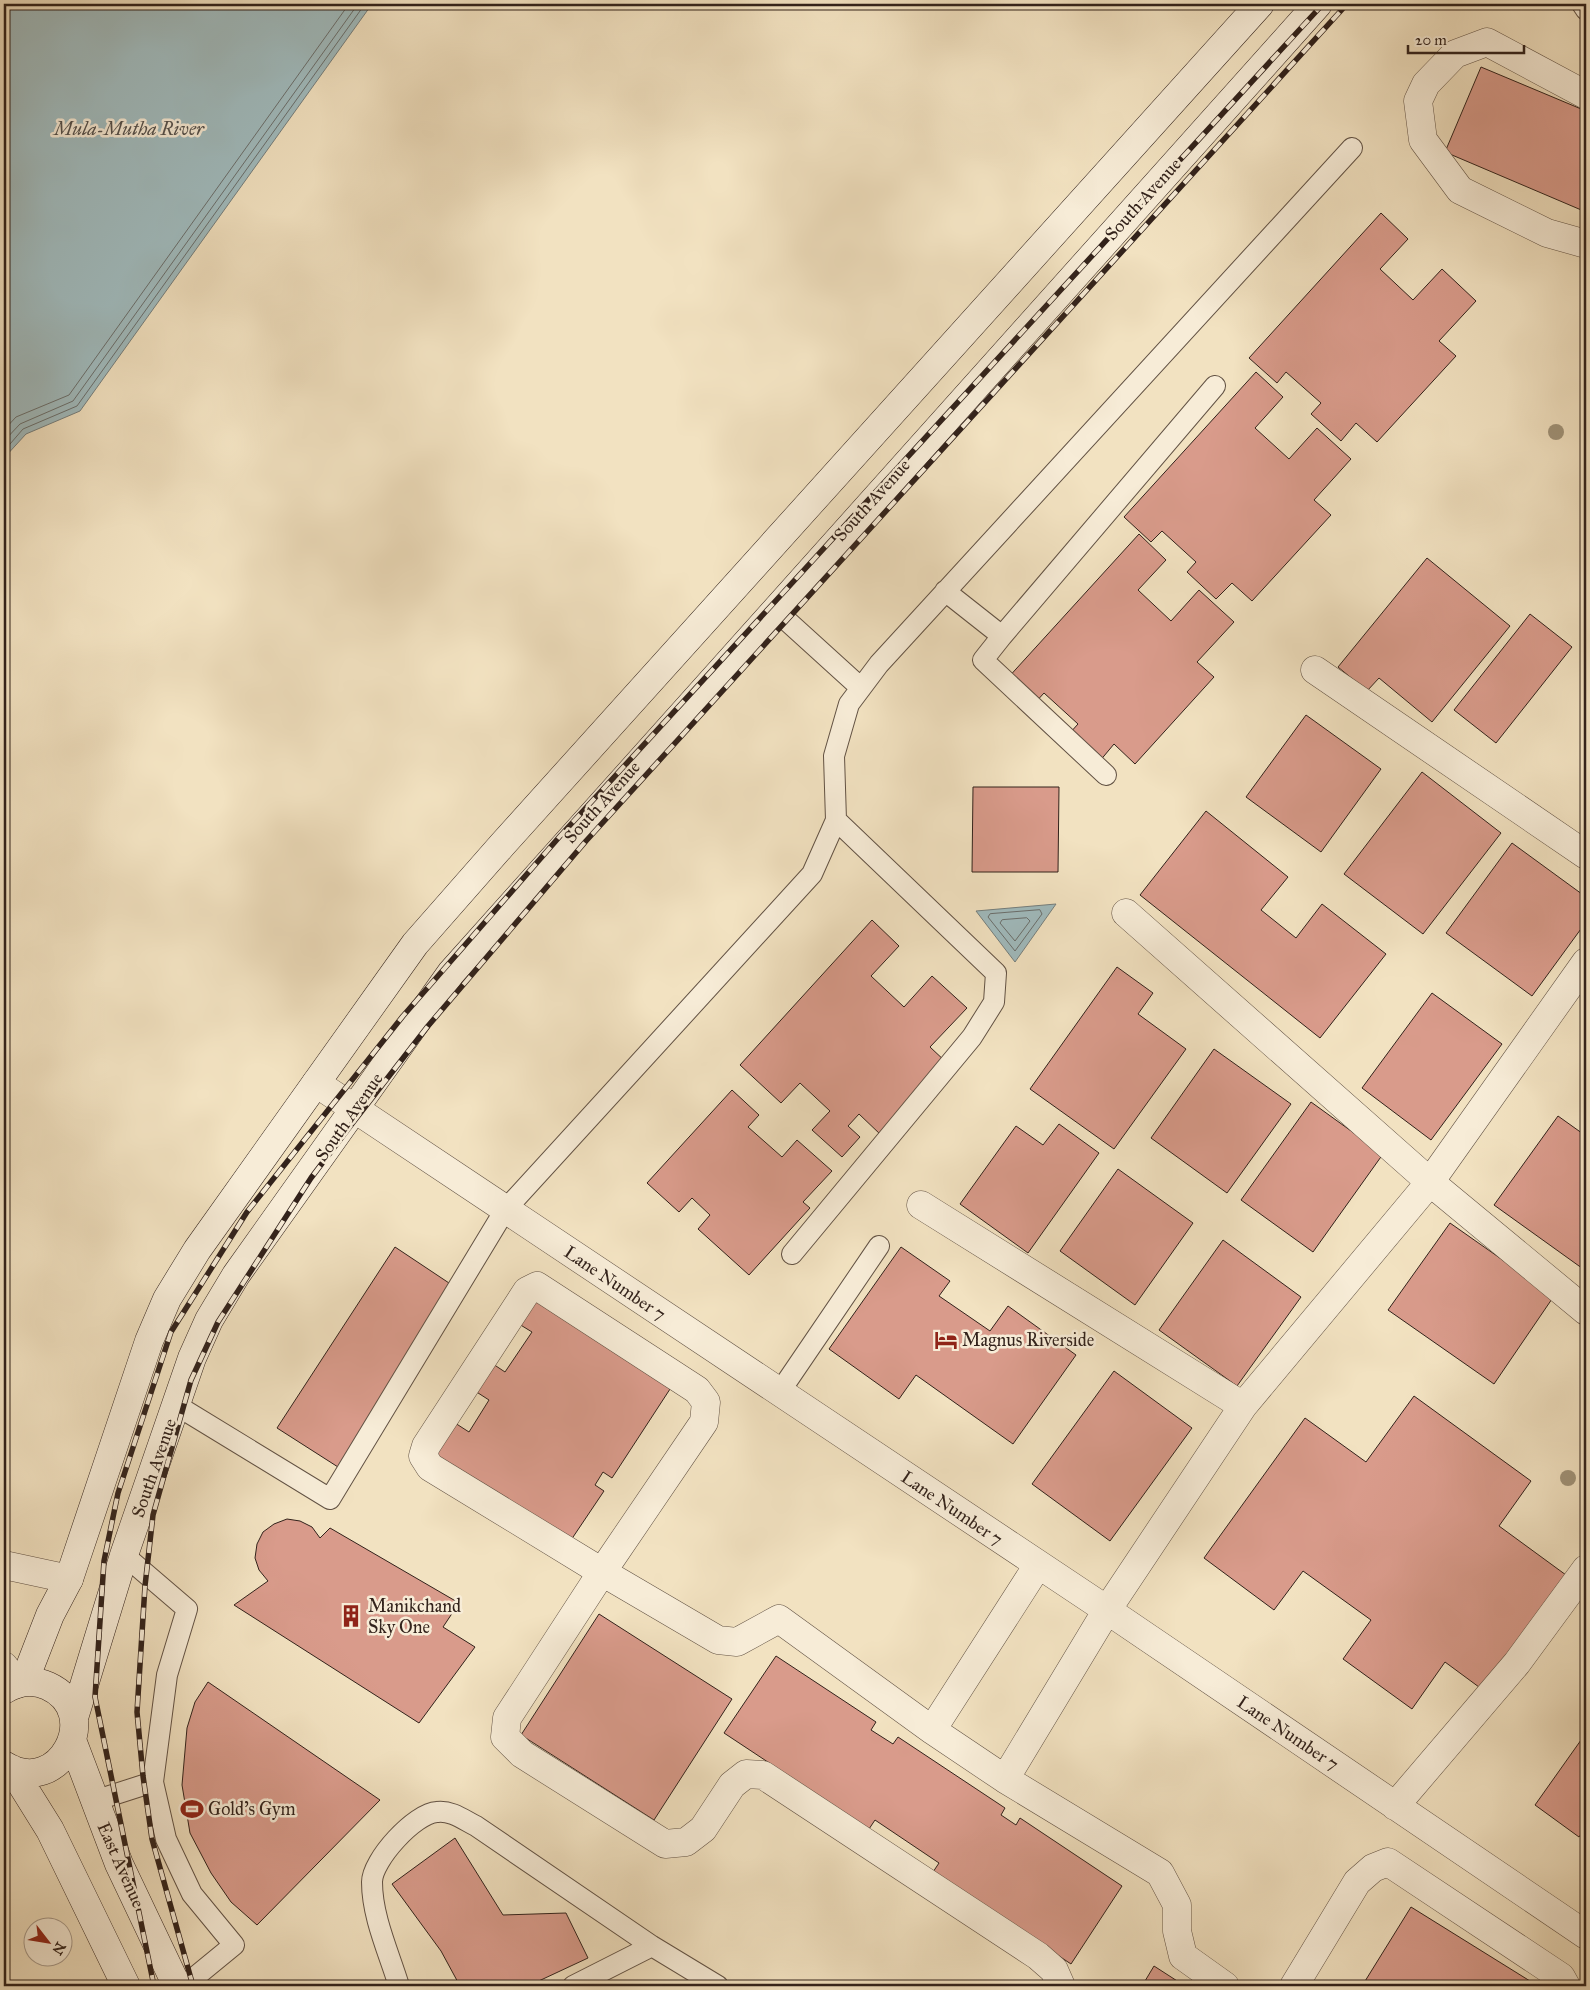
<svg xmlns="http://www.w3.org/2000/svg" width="1590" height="1990" viewBox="0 0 1590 1990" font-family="'IM FELL Great Primer',serif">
<rect width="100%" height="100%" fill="#f2e2c1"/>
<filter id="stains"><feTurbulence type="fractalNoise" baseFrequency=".004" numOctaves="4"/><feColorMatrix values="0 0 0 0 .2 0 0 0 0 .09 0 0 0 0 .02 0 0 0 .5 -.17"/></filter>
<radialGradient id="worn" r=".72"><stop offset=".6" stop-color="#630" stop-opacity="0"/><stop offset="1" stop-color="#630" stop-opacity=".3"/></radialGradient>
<path fill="#a0bbbe" stroke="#747e7d" d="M4 4H372L80 411 26 434 4 458Z
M1056 904 1015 962 976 911Z"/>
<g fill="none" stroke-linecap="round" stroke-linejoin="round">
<path stroke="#696e6c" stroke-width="1" d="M4 430 16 417 69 395 349 4
M4 441 20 424 73 401 358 4
M4 451 23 429 77 406 365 4
M1040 910 1042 914 1015 951 988 917 990 914Z
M1027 918 1030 921 1015 941 1000 923 1002 920Z"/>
</g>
<path fill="#d99b8b" stroke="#32221b" d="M1481 67 1586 111V212L1445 152Z
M1381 213 1408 239 1380 269 1413 300 1442 269 1476 301 1439 341 1456 356 1377 442 1356 423 1341 441 1311 414 1321 403 1286 372 1277 383 1249 358Z
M1256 372 1283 397 1255 428 1289 459 1317 428 1351 459 1314 500 1331 515 1252 601 1232 583 1216 599 1187 572 1196 562 1162 531 1151 542 1124 517Z
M1139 534 1166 560 1138 590 1171 621 1199 590 1234 622 1197 662 1214 677 1135 764 1114 744 1099 762 1069 734 1078 724 1044 693 1034 704 1006 680Z
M1427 558 1510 626 1432 722 1379 678 1367 691 1338 667Z
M1530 614 1572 647 1496 743 1454 710Z
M1306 715 1381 769 1321 852 1246 797Z
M1422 772 1501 833 1423 934 1344 874Z
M973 787H1059L1058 872H972Z
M1206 811 1288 877 1261 910 1296 938 1322 904 1386 954 1320 1038 1140 895Z
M1512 843 1586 897V922L1532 996 1446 933Z
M872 920 899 946 871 976 904 1007 932 976 967 1008 930 1047 947 1063 881 1135 859 1114 848 1126 860 1137 842 1157 812 1130 830 1111 800 1083 781 1103 740 1065Z
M1117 967 1153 993 1138 1014 1186 1049 1114 1149 1030 1089Z
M1432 993 1502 1044 1431 1140 1362 1088Z
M1214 1049 1291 1104 1227 1193 1151 1138Z
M732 1090 759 1115 748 1127 782 1157 797 1140 832 1171 803 1202 810 1208 749 1275 698 1229 710 1215 692 1198 679 1212 647 1183Z
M1311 1102 1383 1154 1313 1252 1241 1200Z
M1558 1116 1586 1136V1271L1494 1205Z
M1059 1124 1099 1153 1028 1253 960 1204 1016 1126 1043 1145Z
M1118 1169 1193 1223 1135 1305 1060 1251Z
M1450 1223 1554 1296 1494 1384 1388 1310Z
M1223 1240 1301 1297 1237 1386 1159 1330Z
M395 1247 455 1287 338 1467 277 1428Z
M901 1247 950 1281 939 1296 990 1331 1008 1306 1076 1355 1013 1444 916 1375 899 1399 829 1349Z
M536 1298 672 1386 612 1478 603 1472 595 1485 604 1491 567 1546 432 1457 455 1423 469 1432 489 1400 475 1391 493 1364 505 1372 532 1332 519 1324Z
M1114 1371 1192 1428 1110 1541 1032 1484Z
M1414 1396 1531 1481 1499 1526 1566 1575 1483 1690 1445 1662 1412 1709 1343 1659 1371 1620 1303 1571 1274 1610 1204 1558 1305 1418 1366 1462Z
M287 1519 300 1521 312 1527 320 1538 330 1528 459 1603 443 1627 475 1647 419 1723 234 1605 268 1581 259 1570 255 1558 257 1544 263 1532 274 1524Z
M599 1614 732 1699 654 1820 521 1735Z
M776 1656 876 1722 871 1730 893 1744 898 1737 1005 1808 1001 1815 1016 1825 1020 1818 1122 1886 1071 1964 933 1872 939 1863 875 1820 869 1829 724 1733Z
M208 1682 380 1800 257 1925 231 1902 211 1873 190 1833 182 1785 187 1728 195 1702Z
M1586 1733V1827L1579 1837 1535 1805Z
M455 1838 503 1915 566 1913 588 1958 528 1986H460L441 1951 392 1884Z
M1411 1907 1538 1986H1362Z
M1154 1966 1185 1986H1142Z"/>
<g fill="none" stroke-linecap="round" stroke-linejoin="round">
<defs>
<path id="service" d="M1582 4 1586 10
M945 591 1002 636 1215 386
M774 609 861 688
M1002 636 983 660 1106 775
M792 1254 972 1037 994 1002 996 973 836 820
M779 1393 879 1246
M176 1405 330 1499 505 1210 812 874 836 820 834 756 849 704 879 664 1352 148
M124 1555 187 1609 167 1675 153 1782 166 1839 192 1894 234 1945 184 1986
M94 1801 153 1782
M399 1986C389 1953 372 1917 372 1882 372 1860 415 1813 437 1812 451 1810 464 1820 476 1826L652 1946 718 1986
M573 1986 652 1946"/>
<path id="minor" d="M1586 95 1487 42 1455 54 1426 84 1418 101 1423 140 1460 190 1547 233 1586 244
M1315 670 1586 855
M1126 913 1430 1182 1586 1311
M316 1083 1107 1610 1586 1935
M921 1205 1243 1406
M932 1730 1038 1565
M1005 1779 1107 1610 1243 1406 1430 1182 1586 962
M1395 1806 1517 1663 1586 1569
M1061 1986 1054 1970 1038 1956 763 1775 746 1774 732 1785 703 1829 686 1842 665 1844 522 1754 505 1737 507 1718 602 1572 430 1467 423 1456 426 1446 527 1291 537 1286 697 1390 706 1402 704 1422 602 1572 718 1640 737 1642 779 1619 932 1730 1005 1779 1160 1873 1177 1905V1931L1183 1956 1225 1986
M1294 1986 1357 1882 1373 1868 1388 1862 1561 1977 1566 1986"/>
<path id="tertiary" d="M4 1565 69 1579
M4 1666 17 1684"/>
<path id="secondary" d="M24 1682 50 1615 69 1579 149 1341 167 1299 197 1250 415 944 502 845 1260 4
M4 1690C17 1682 33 1679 48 1686 105 1712 59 1800 4 1765
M74 1718 124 1555 192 1358 209 1320 236 1275 451 973 1318 4
M72 1740 119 1864 177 1986
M12 1769 50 1830 126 1986"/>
</defs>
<use href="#service" stroke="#625244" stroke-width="22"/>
<use href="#minor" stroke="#625244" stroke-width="29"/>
<use href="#tertiary" stroke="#625244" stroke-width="29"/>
<use href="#secondary" stroke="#32221b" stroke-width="29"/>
<use href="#service" stroke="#f7ecd7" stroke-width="20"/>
<use href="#minor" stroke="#f7ecd7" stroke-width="28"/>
<use href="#tertiary" stroke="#f7ecd7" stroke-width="28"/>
<use href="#secondary" stroke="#f7ecd7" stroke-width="28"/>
<defs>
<path id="rail" d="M154 1986 95 1697 104 1561 118 1493 171 1332 247 1212 403 1016 561 835 1323 4
M193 1986 152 1839 143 1776 137 1712 145 1586 153 1515 191 1380 218 1322 311 1178 351 1125 428 1026 586 841 1347 4"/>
</defs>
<use href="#rail" stroke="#32221b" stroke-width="5.5"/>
<use href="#rail" stroke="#f7ecd7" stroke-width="4" stroke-dasharray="11" stroke-linecap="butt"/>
</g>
<g fill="#a09379">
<circle cx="1556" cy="432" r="8"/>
<circle cx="1568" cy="1478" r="8"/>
</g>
<defs>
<symbol id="hotel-bare" viewBox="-9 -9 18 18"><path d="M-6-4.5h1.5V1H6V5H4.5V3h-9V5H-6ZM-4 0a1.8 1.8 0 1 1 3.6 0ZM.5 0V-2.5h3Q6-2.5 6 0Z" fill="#8f2418" stroke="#f7ecd7" stroke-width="2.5" paint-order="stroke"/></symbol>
<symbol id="building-bare" viewBox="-9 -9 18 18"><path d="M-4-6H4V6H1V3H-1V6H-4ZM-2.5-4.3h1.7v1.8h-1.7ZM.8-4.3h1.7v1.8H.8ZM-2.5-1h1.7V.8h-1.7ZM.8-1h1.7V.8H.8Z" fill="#8f2418" stroke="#f7ecd7" stroke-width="2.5" paint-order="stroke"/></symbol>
<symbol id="stadium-bare" viewBox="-9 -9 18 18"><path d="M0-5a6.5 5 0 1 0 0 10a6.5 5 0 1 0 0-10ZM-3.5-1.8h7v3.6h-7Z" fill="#8f2418" stroke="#f7ecd7" stroke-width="2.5" paint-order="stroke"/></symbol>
</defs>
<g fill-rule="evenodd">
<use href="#hotel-bare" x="930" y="1324" width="32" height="32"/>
<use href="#building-bare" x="335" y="1600" width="32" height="32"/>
<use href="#stadium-bare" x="176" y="1793" width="32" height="32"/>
</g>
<g text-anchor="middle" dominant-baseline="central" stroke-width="5" stroke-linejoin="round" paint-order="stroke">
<g font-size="18" fill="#32221b" stroke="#f7ecd7">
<text transform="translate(1143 199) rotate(-48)">South Avenue</text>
<text transform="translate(872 500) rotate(-48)">South Avenue</text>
<text transform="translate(602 802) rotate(-48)">South Avenue</text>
<text transform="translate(349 1117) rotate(-55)">South Avenue</text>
<text transform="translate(615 1283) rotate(34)">Lane Number 7</text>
<text transform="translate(154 1468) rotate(-71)">South Avenue</text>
<text transform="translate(952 1508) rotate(34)">Lane Number 7</text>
<text transform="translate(1288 1733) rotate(34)">Lane Number 7</text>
<text transform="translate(121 1865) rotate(66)">East Avenue</text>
</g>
<g font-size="18" fill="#32221b" stroke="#f7ecd7" text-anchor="start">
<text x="962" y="1340">Magnus Riverside</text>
<text x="368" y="1606">Manikchand<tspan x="368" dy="21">Sky One</tspan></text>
<text x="208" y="1809">Gold's Gym</text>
</g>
<g font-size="19" font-style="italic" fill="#53504c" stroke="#f7ecd7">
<text x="129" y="128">Mula-Mutha River</text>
</g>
</g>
<rect width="1590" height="1990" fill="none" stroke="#f2e2c1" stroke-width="20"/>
<rect x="5" y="5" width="1580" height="1980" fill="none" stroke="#32221b" stroke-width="2.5"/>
<rect x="10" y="10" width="1570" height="1970" fill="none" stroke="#32221b"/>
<g transform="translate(48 1942) rotate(121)"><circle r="24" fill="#f7ecd7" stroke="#a89b8c"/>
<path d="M0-4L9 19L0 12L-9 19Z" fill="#8f2418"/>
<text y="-8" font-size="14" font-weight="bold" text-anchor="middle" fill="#32221b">N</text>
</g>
<path d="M1408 45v8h116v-8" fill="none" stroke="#32221b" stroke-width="2.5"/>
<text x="1415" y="45" font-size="15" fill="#32221b" stroke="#f7ecd7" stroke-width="4" paint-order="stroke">20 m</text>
<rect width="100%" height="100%" filter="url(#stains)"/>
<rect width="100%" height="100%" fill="url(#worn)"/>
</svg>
